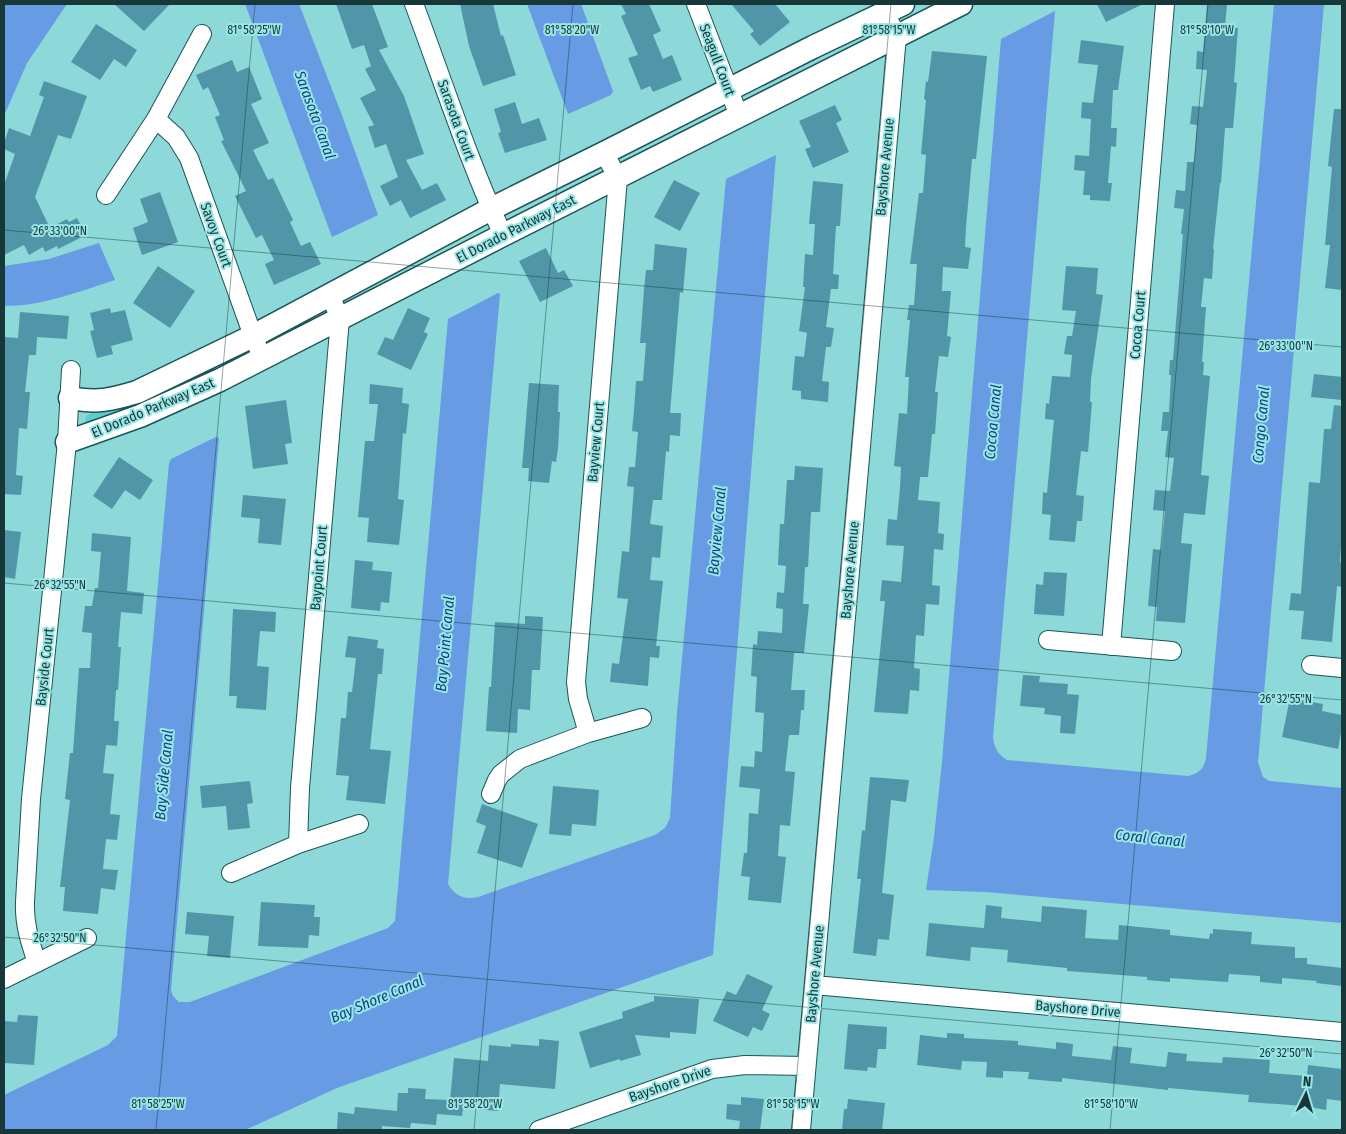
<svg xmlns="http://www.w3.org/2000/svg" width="1346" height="1134" viewBox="0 0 1346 1134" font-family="'Fira Sans Condensed',sans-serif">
<rect width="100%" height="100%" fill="#8dd8d9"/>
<path fill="#5dcdcf" d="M230 359 203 381 88 424 85 422 86 416 91 413 115 408Z"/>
<path fill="#679be3" d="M4 4H67L27 63 4 116Z
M245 4H299L340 110 378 215 332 237Z
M527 4H581L613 91 611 95 568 114Z
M1274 4H1324L1258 762 1263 777 1269 781 1342 788V923L985 892 926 890 934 837 942 762 1001 39 1055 11 993 737C994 748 998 754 1007 760L1188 776C1198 774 1204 769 1206 758Z
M776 155 713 955 337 1088 245 1130H4V1095L108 1045 117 1036 169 463 171 459 216 437 219 438 171 990 173 996 179 1002H190L388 928 395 921 448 319 498 293 500 294 448 884C455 896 464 900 478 897L655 835 665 828 670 818 677 713 726 179Z
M99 243 115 280C78 292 42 306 4 306V266L49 259Z"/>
<path fill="#5196a8" d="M114 4H170L144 31Z
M336 4H372L388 47 379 50 404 96 424 154 406 160 422 190 437 183 446 200 410 218 401 200 390 206 380 186 398 177 386 144 375 148 368 127 374 125 360 98 376 90 365 69 371 66 364 45 352 49Z
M460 4H493L501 36 503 35 516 75 483 86 469 46Z
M621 4H649L661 31 653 35 663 59 672 55 682 80 653 92 650 86 641 90 628 58 638 55 621 16 626 14Z
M731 4H775L790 22 760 46 750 34 754 31Z
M1097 4H1143L1106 22Z
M1207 4H1227L1225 27 1238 28 1234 82 1237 83 1233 128H1225L1221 183H1220L1213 249H1214L1212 279 1204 278 1201 307H1206L1202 362H1204L1203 375 1210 376 1201 475 1209 476 1205 515 1184 513 1181 543 1192 544 1185 623 1156 621 1157 607 1148 606 1153 549 1161 550 1165 511 1153 510 1155 490 1170 491 1174 458 1165 457 1168 431H1161L1163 412H1169L1171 375H1169L1170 360H1173L1183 234H1181L1184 209 1174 208 1176 190 1185 191 1187 162H1194L1197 125 1190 124 1192 106 1203 107 1207 70 1196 69 1197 51 1203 52Z
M96 24 137 50 126 67 114 59 100 80 71 62Z
M1081 40 1124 46 1118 90H1113L1111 128H1117L1116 147 1111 146 1108 183H1112L1110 201 1090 200V195H1083L1085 171 1074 170 1075 155 1089 156 1091 119 1081 118 1082 102 1093 103 1098 65 1078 63Z
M932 51 987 56 976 159H972L966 227 965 247 971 248 968 269 943 267 942 291H951L947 336 951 337 948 357 939 356 935 392H938L935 434H932L928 477H920L918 500 940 502 938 533 944 534 943 550 934 549 932 585 940 586 939 605 926 604 924 636 916 635 914 668 920 669 919 691 910 690 908 714 874 712 885 601H880L882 580 901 582 904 546 886 545 888 519 897 520 900 488 901 467 894 466 899 413 907 414 909 377H905L910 320H907L909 305H914L917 264H910L919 193H923L926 155 921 154 926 100 924 99 926 81 928 82Z
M232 60 237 72 249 67 262 99 251 104 269 143 253 150 268 180 273 178 293 220 290 222 301 246 310 242 321 264 274 285 265 264 274 260 262 235 256 238 235 196 246 191 221 141 224 140 215 117 220 115 208 87 203 90 196 75Z
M44 81 87 96 71 139 58 135 35 197 50 228 67 219 69 222 77 218 86 235 58 249 57 246 45 252 43 247 29 255 24 245 4 255V185L15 154 4 149V143L9 128 30 136 44 97 39 95Z
M515 102 522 124 539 118 547 140 505 153 498 133 501 132 494 109Z
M835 105 842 120 836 123 849 152 813 168 805 149 811 147 799 121Z
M1334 109H1342V290L1325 288 1330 245H1325L1332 167 1328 166Z
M674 180 700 193 680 231 654 217Z
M813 181 843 184 840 226H836L833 274 839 275 838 289H831L826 327 834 328 831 347H826L822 381 829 382 828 402 801 399V391L792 390 795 356 804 357 807 333 799 331 805 287H803L805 254 813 255 815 224H809Z
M160 192 178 242 142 255 133 228 148 222 140 199Z
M655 244 687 248 683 293 680 292 670 413H681L680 436 670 435 669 452 666 451 662 500H653L650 524 663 526 660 558 652 557 650 580 663 581 656 646H660L659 658 650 657 648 686 610 682 612 663 619 664 628 599 617 598 622 551 629 552 634 487 627 486 629 467H635L638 432 632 431 634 410 636 381H643L646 343H640L644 289 646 270H653Z
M546 248 558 273 564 270 573 286 540 302 519 261Z
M158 266 195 291 170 328 133 303Z
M1066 266 1098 268 1096 294 1103 295 1091 379 1090 402H1092L1088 452 1081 451 1076 495 1084 496 1082 521H1077L1075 542 1049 540 1051 515 1042 514 1043 492 1047 493 1054 420 1045 419 1046 403 1049 404 1052 376 1070 377 1072 355 1064 354 1067 336H1072L1076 311 1062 310Z
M110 308 111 313 125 310 133 340 111 346 113 354 97 358 90 331 94 330 90 313Z
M408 308 430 318 424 332 428 334 411 370 377 354 385 337 393 340Z
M20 312 69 316 67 339 37 337 36 355H29L25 392H30L27 429 19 428 16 475 23 476 21 495 4 494V337L18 338Z
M1314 374 1342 377V400L1311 397Z
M529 383 559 385 558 412H560L558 448 556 462 552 461 549 483 528 481 529 468H522Z
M370 384 403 388 402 403 409 404 406 434 403 433 398 499 404 500 399 545 367 542 369 518 358 517 365 441H374L378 404H369Z
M286 400 292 443 285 444 288 464 253 469 245 406Z
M1334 405 1342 406V532L1340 562H1342V587L1337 586 1332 642 1301 639 1304 611 1289 610 1291 593 1301 594 1309 482 1320 483 1324 429H1331Z
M119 457 153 480 140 500 125 490 112 509 93 496Z
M795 466 823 468 820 512H811L808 567H805L803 604H809L804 653H794L791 690H805L804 710H801L799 735H789L785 771 795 772 790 826 780 825 778 856 786 857 781 903 748 900 750 877 741 876 744 853H747L749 813 758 814 760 789 739 787 741 766 754 767 755 751 762 752 764 713 755 712 757 677 751 676 753 644 757 645 758 631 782 633 783 609 776 608 777 592 784 593 786 566 778 565 780 524H784L787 480H794Z
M243 495 286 499 281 545 258 543 260 519 241 517Z
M4 530 21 532 15 579 4 577Z
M92 533 131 537 127 591 144 593 142 614 121 612 118 647H121L118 690H116L114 721H119L117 746 106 745 103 773 114 774 110 814 120 815 117 840 106 839 103 869 118 870 115 890 101 888 98 914 63 911 65 887H60L70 800 65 799 70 753H73L79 668H90L92 633 82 632 85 606H92L95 588H98L101 552 91 551Z
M355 560 373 562 372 570 392 572 389 603 381 602 380 611 351 608Z
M1044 572 1067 573 1064 616 1034 614 1036 584 1043 585Z
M233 609 276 612 275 632 260 631 257 666 269 667 266 710 236 708 237 696H229Z
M525 616 543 617 540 670H532L530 710 518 709 517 733 486 731 489 687H491L495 622 525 624Z
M348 636 378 640 377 648 384 649 382 674H378L370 749 391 751 385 804 346 800 349 776 336 775 341 718H346L348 692H352L356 658 345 657Z
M1023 675 1040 676 1039 682 1068 684 1067 694 1079 695 1075 734 1060 733 1061 716 1044 714 1045 708 1020 706Z
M1290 698 1323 704 1322 711 1342 715V727L1338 749 1282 737Z
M870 777 909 780 906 802 891 800 882 893 894 895 889 940 878 939 876 956 853 953 861 879H857L862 830 865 831Z
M250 781 253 803 247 804 250 828 228 830 226 806 202 808 200 786Z
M553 786 599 790 596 826 572 824 571 836 549 834Z
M482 804 538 824 522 868 477 853 486 826 476 822Z
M261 902 315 905 314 917H320L319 936 309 935 308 948 258 946Z
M986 905 1002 907 1001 918 1041 922 1042 906 1087 910 1085 938 1118 940 1119 925 1170 930V935L1209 939 1210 933 1213 934V929L1252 932 1251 944 1295 947V958H1307V964L1342 968V986L1316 983 1317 981 1282 978V984L1260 982V976L1229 974 1228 982 1170 978V982L1147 980V977L1067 971V968L1007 962 1008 950 971 947 970 961 926 956 929 923 984 928Z
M187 912 234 916 230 958 207 956 209 936 185 934Z
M747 974 773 986 762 1010 770 1014 762 1031 753 1027 748 1037 713 1021 727 991 736 995Z
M654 996 699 999 696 1034 670 1032V1038L635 1035 641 1055 620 1061V1059L590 1068 579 1032 623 1018 622 1012 654 1001Z
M18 1015 38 1016 34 1065 4 1063V1021L17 1022Z
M848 1024 887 1027 886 1049H878L876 1068 868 1067 867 1071 844 1069Z
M947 1033 964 1034V1038L1018 1041V1045L1056 1049V1042L1073 1044 1072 1056 1111 1060 1113 1046 1132 1048 1130 1063 1166 1067 1168 1052 1187 1054 1186 1061 1222 1063 1223 1057 1270 1060 1269 1073 1307 1076 1308 1065 1342 1069V1101L1327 1099 1326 1110 1304 1106 1248 1102 1249 1095 1168 1088V1090L1062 1078V1082L1028 1079 1029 1072 1003 1071V1078L986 1077 987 1062 962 1061 961 1070 917 1065 920 1035 947 1038Z
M539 1039 559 1041 555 1089 500 1084 498 1111 463 1108 462 1116 437 1114 436 1125 411 1123 410 1128 382 1126V1130H337L338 1112 354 1114 355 1107 397 1111 398 1093H408V1088L426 1089 425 1099 450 1100 454 1058 488 1061 489 1045 511 1047V1044L539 1046Z
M741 1097 764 1099 760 1130H739L740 1121 726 1119 727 1104 741 1105Z
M848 1099 885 1103 882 1130H842L844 1109H847Z"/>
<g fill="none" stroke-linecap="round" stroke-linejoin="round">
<defs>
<path id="minor" d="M414 4C443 81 468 160 503 235
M696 4 739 116
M156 119 176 137 189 158 253 336 263 359
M106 195 156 119 202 34
M1048 640 1172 651
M1111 646 1165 4
M1311 665 1342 668
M588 733 578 699 576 682 618 178 604 153
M491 794 497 780 501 774 520 759 588 733 642 718
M298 844 300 788 340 319 330 295
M231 873 298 844 359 824
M37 963C30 942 24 924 25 902L31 799 67 442 71 370
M4 979 87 938
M814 985 1342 1032
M539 1130 712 1069 745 1065 806 1066
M801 1130 897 36 885 13"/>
<path id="tertiary" d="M70 398C98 403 110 400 137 392L253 336 491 209 604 153 813 47 903 4
M67 442 140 416 220 380 503 235 961 4"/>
</defs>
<use href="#minor" stroke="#1a5657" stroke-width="20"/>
<use href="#tertiary" stroke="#1a5657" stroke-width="25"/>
<use href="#minor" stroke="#fff" stroke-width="18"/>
<use href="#tertiary" stroke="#fff" stroke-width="22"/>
</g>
<path fill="none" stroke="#183738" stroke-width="1" stroke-opacity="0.45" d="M4 230 1342 347M4 583 1342 700M4 937 1342 1054M156 1130 255 4M474 1130 573 4M792 1130 891 4M1110 1130 1208 4"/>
<g text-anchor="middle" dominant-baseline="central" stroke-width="4" stroke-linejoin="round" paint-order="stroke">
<g font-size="14" fill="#183738" stroke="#9ae6e6">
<text transform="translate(717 60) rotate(69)">Seagull Court</text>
<text transform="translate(456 120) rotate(70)">Sarasota Court</text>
<text transform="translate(885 167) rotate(-85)">Bayshore Avenue</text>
<text transform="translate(516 229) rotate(-27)">El Dorado Parkway East</text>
<text transform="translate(216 235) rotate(70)">Savoy Court</text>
<text transform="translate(1138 325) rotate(-85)">Cocoa Court</text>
<text transform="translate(153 408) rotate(-23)">El Dorado Parkway East</text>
<text transform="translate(596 442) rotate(-85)">Bayview Court</text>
<text transform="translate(319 568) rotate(-85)">Baypoint Court</text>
<text transform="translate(850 570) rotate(-85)">Bayshore Avenue</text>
<text transform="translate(45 667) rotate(-84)">Bayside Court</text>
<text transform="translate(815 974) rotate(-85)">Bayshore Avenue</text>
<text transform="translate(1078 1009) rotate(5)">Bayshore Drive</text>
<text transform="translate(670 1084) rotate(-19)">Bayshore Drive</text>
</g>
<g font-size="15" font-style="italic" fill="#0d4182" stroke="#9ae6e6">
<text transform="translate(315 115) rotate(70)">Sarasota Canal</text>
<text transform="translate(993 422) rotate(-85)">Cocoa Canal</text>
<text transform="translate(1261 425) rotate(-85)">Congo Canal</text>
<text transform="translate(717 531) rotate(-85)">Bayview Canal</text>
<text transform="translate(445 644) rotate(-85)">Bay Point Canal</text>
<text transform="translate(164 775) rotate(-85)">Bay Side Canal</text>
<text transform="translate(1150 838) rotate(6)">Coral Canal</text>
<text transform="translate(377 999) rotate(-23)">Bay Shore Canal</text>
</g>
</g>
<g font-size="12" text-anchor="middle" fill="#183738" stroke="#9ae6e6" stroke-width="4" stroke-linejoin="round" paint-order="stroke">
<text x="254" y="34">81°58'25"W</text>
<text x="572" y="34">81°58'20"W</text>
<text x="889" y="34">81°58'15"W</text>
<text x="1207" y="34">81°58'10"W</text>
<text x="60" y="235">26°33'00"N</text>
<text x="1286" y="350">26°33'00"N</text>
<text x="60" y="589">26°32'55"N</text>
<text x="1286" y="703">26°32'55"N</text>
<text x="60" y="942">26°32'50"N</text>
<text x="1286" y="1057">26°32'50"N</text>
<text x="158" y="1108">81°58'25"W</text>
<text x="475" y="1108">81°58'20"W</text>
<text x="793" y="1108">81°58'15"W</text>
<text x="1111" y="1108">81°58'10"W</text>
</g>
<rect width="1346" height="1134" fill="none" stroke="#183738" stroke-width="10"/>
<g transform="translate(1306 1094) rotate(5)" stroke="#9ae6e6" stroke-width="4" paint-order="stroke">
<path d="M0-4L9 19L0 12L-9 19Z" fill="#183738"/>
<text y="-8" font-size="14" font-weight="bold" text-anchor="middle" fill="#183738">N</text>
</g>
</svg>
